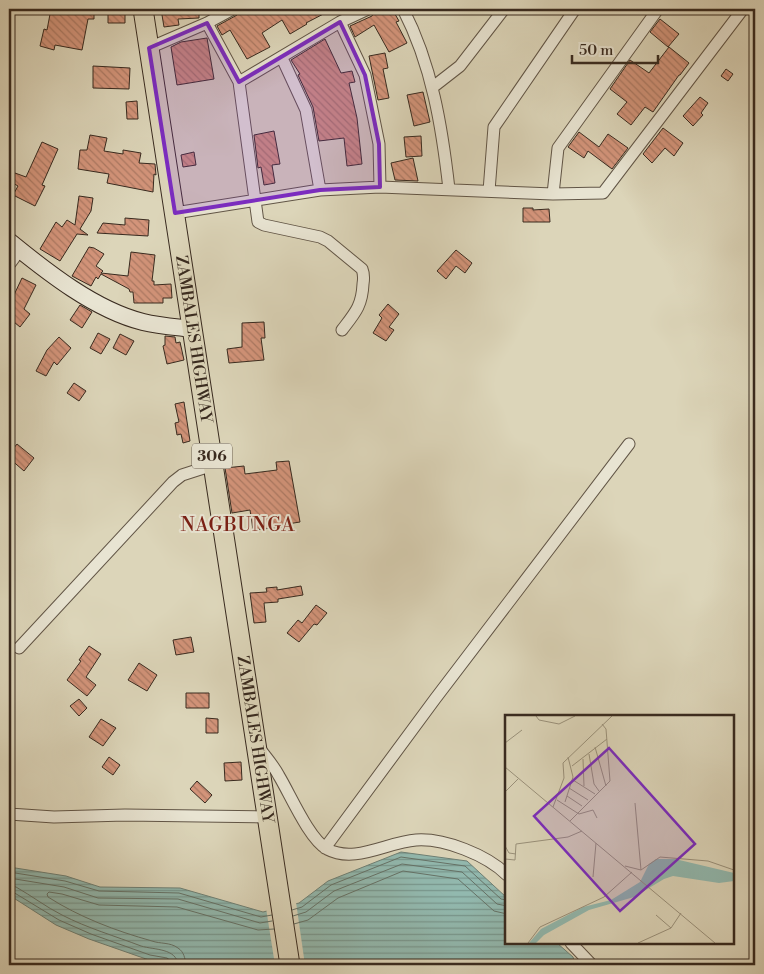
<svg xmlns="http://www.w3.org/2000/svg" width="764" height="974" viewBox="0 0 764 974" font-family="'Libre Bodoni',serif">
<defs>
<pattern id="water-rules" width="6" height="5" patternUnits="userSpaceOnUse" patternTransform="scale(1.25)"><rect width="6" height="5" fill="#92b9af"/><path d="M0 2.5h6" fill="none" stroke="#78978e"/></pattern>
<pattern id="building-back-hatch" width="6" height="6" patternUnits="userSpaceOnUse" patternTransform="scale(1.25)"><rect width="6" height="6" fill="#d3947a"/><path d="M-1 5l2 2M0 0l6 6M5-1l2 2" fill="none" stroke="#ac7963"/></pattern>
</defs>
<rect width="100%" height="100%" fill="#dcd5b9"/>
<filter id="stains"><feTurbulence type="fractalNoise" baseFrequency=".004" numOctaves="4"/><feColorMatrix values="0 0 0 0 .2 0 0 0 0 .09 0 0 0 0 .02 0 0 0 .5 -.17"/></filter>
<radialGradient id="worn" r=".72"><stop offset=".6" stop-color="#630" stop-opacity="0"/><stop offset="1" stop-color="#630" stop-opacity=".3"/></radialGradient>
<path fill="url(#water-rules)" stroke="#6e8075" d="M401 852 467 861 506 897 507 943H557L573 957 576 965H184L149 960 89 939 56 925 9 895V867L66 876 100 887 180 888 263 912 299 903 328 881Z"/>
<path fill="#dcd5b9" d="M296 902 305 965H275L266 908Z"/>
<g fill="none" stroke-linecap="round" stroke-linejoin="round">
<path stroke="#657267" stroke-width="1" d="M9 872 65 881 99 891 179 893 261 917 272 915
M9 878 64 887 98 898 178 899 260 923 272 921
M9 885 16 887C32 896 46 907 62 915 87 928 115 936 141 946 154 950 177 948 178 965
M9 891 13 892 59 920 91 934 150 955 167 958 171 961 172 965
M292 910 302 907 331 885 401 857 465 866 501 899 507 900
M293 916 306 912 334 891 402 864 462 872 497 904 507 906
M294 924 308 920 338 898 403 871 458 879 494 911 507 914
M186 965C185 958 184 952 178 948 170 942 160 944 152 941 116 931 79 917 48 897L47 894 49 892 62 894 99 905 177 907 258 930 274 929"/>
</g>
<path fill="url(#building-back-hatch)" stroke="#382a1f" d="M51 9H94V19H88L82 50 55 45 54 50 40 46 44 29 47 30Z
M161 9H199V18L178 19 179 25 164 27Z
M240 9H279L282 14 291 9H333L306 23 307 24 290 34 282 20 262 33 270 47 247 59 230 30 222 35 217 26 237 15Z
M376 9H392L399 21 396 22 407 43 389 52 374 25 355 37 350 26 372 16Z
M108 11H125V23H108Z
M660 19 679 34 668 47 650 32Z
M207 38 214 79 177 85 171 47 181 42Z
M325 39 341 73 352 71 355 82 349 83 357 118 362 164 347 166 344 138 319 141 313 107 298 75 300 74 291 60Z
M669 47 689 63 680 75H679L653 112 645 107 631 125 617 114 627 102 610 89 630 60 649 73Z
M385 53 388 68 383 69 389 98 378 100 369 56Z
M93 66 130 68 129 89 93 88Z
M726 69 733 74 728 81 721 76Z
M423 92 430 122 414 126 407 95Z
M700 97 708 103 701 113 703 115 693 126 683 116Z
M137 101 138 119H127L126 102Z
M663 128 683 143 674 156 665 148 652 163 643 154Z
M274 131 280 164 272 165 275 183 264 185 261 167 258 168 254 135Z
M579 132 599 147 608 134 628 148 612 169 588 151 584 158 568 147Z
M90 135 107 138 104 151 123 154V150L141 153 139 163 155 164 156 175 154 174 153 192 107 183 109 174 78 169 80 150H87Z
M421 136 422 156 406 157 404 137Z
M42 142 58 149 42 185 45 186 35 206 13 195 18 186 11 182 15 173 26 177Z
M194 152 196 165 183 167 181 155Z
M413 158 418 181 395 180 391 163Z
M79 196 93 198 91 211 80 229 88 235 77 234 60 261 40 249 56 222 62 227 67 220 75 225Z
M523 208H533V210L549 209 550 222H523Z
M125 218 149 220 148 236 97 233 103 223 125 225Z
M89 247 94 248 104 254 96 266 103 271 101 273 128 276 131 252 155 255 152 281H154V285L171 284 172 298H163V303H134L133 292H130L129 289 101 274 98 279 96 277 91 286 72 276Z
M456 250 472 263 465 273 456 266 446 279 437 271Z
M22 278 36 285 24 309 30 314 20 327 9 318V294L13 297Z
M388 304 399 314 389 327 394 330 386 341 373 333 382 318 379 315Z
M80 305 92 312 82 328 70 320Z
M264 322 265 338H261L264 360 229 363 227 349 242 347V323Z
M98 333 110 339 101 354 90 348Z
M120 334 134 341 126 355 113 348Z
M165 336 175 337 176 343 180 342 184 360 167 364 163 346 165 345Z
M59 337 71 348 57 365 54 362 46 376 36 371 47 350Z
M74 383 86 391 79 401 67 393Z
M184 402 190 441 183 443 181 434 177 435 175 423 179 422 175 404Z
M17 444 34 458 24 471 9 458V454Z
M289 461 300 522 281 525 282 527 253 530 250 510 232 513 225 468 244 466 245 474 277 470 276 462Z
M301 586 303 595 278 599V602L264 603 266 622 254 623 250 593 267 592 266 588 277 587V590Z
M316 605 327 613 317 625 314 624 299 642 287 633 298 620 302 623Z
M191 637 194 652 176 655 173 640Z
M89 646 101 654 86 677 96 685 87 696 67 680 81 661 79 660Z
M139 663 157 675 147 691 128 680Z
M186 693H209V708H186Z
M79 699 87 708 79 716 70 706Z
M206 718 218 719V733H206Z
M101 719 116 728 103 746 89 737Z
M109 757 120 765 113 775 102 767Z
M241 762 242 780 225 781 224 763Z
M197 781 212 795 205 803 190 789Z"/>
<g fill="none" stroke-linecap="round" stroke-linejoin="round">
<defs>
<path id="street" d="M403 9C432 65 442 127 449 189
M340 22 365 75 379 144 380 187
M207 23 239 82 258 222 264 225 320 237 328 241 362 269C364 274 364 278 363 284 362 306 355 313 342 330
M149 48 207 23 233 9
M282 58 306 110 320 190
M239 82 340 22 368 9
M433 87 460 66 504 9
M489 191 494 127 575 9
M553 194 558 148 658 9
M175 213 320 190 380 187 553 194 603 193 743 9
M9 265 20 250
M19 648 173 482 182 475 213 465
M259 748C266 757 274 766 279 776 290 794 309 839 327 849 355 864 387 842 416 840 444 838 487 855 507 875
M9 814 54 817 125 815 267 817
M325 848 435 699 629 444
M571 943 592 965"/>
<path id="secondary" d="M9 241C47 272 95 310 143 322 159 326 176 327 193 329"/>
<g id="primary">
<path id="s1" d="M143 9 290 965"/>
</g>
</defs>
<use href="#street" stroke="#615546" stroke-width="13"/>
<use href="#secondary" stroke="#382a1f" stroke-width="18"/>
<use href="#primary" stroke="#382a1f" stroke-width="21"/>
<use href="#street" stroke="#e8e4d2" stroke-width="11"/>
<use href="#secondary" stroke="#e8e4d2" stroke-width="16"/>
<use href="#primary" stroke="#dcd5b9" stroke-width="19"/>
</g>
<path fill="#7b2cbf" fill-opacity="0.2" stroke="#7b2cbf" stroke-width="4" stroke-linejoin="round" d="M340 22 365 75 379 144 380 187 320 190 175 213 149 48 207 23 239 82Z"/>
<g text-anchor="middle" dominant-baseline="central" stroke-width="4" stroke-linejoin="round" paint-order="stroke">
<rect fill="#e8e4d2" stroke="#6d6255" stroke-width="1" x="192" y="443.5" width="40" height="25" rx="4"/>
<g font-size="15" font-weight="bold" fill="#382a1f">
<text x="212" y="456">306</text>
</g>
<g font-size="16" fill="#382a1f" stroke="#e8e4d2">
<text stroke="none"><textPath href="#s1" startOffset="334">ZAMBALES HIGHWAY</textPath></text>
<text stroke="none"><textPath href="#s1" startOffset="739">ZAMBALES HIGHWAY</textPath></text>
</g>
<g font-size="19" letter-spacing="1" fill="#7a1f14" stroke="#e8e4d2">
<text x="238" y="525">NAGBUNGA</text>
</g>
</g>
<g transform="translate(505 715)">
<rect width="229" height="229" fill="#dcd5b9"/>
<path d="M151 144H170L229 158V166L214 168 168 161 159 164 129 182 84 195 39 220 31 228H24L36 214 78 192 106 185 135 167 144 149Z" fill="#92b9af"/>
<path fill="none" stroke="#9a917b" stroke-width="1" d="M31 1 34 5 54 9 70 1M0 28 17 15M90 32 101 71M84 39 89 69 94 76M78 44 79 71M67 51 102 24M0 52 210 228M68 65 90 79M64 73 83 85M0 77 13 64M62 81 77 91M52 85 74 99 88 95 92 103M60 87 68 62 63 42M130 88 136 155M48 92 59 63 58 48 107 1M65 106 105 66 101 14 97 9M0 131 4 138 11 139M0 144 10 145 11 129 63 122 77 116M120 151 136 155 155 142 203 146 229 155M88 162 91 128M151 200 166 213M23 228 35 212 99 182 127 157M133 228 166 213 176 198"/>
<path fill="#7b2cbf" fill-opacity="0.15" stroke="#7b2cbf" stroke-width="2.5" d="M104 33 190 129 115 196 29 101Z"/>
<rect width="229" height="229" fill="none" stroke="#382a1f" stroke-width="2.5"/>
</g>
<rect width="764" height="974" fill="none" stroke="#dcd5b9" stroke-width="30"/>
<rect x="10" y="10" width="744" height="954" fill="none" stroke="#382a1f" stroke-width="2.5"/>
<rect x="15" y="15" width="734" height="944" fill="none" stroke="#382a1f"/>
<path d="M572 55v8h86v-8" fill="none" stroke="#382a1f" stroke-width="2.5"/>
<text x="579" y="55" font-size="15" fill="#382a1f" stroke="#e8e4d2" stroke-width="4" paint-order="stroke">50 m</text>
<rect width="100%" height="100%" filter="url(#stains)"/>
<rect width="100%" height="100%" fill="url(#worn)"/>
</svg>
